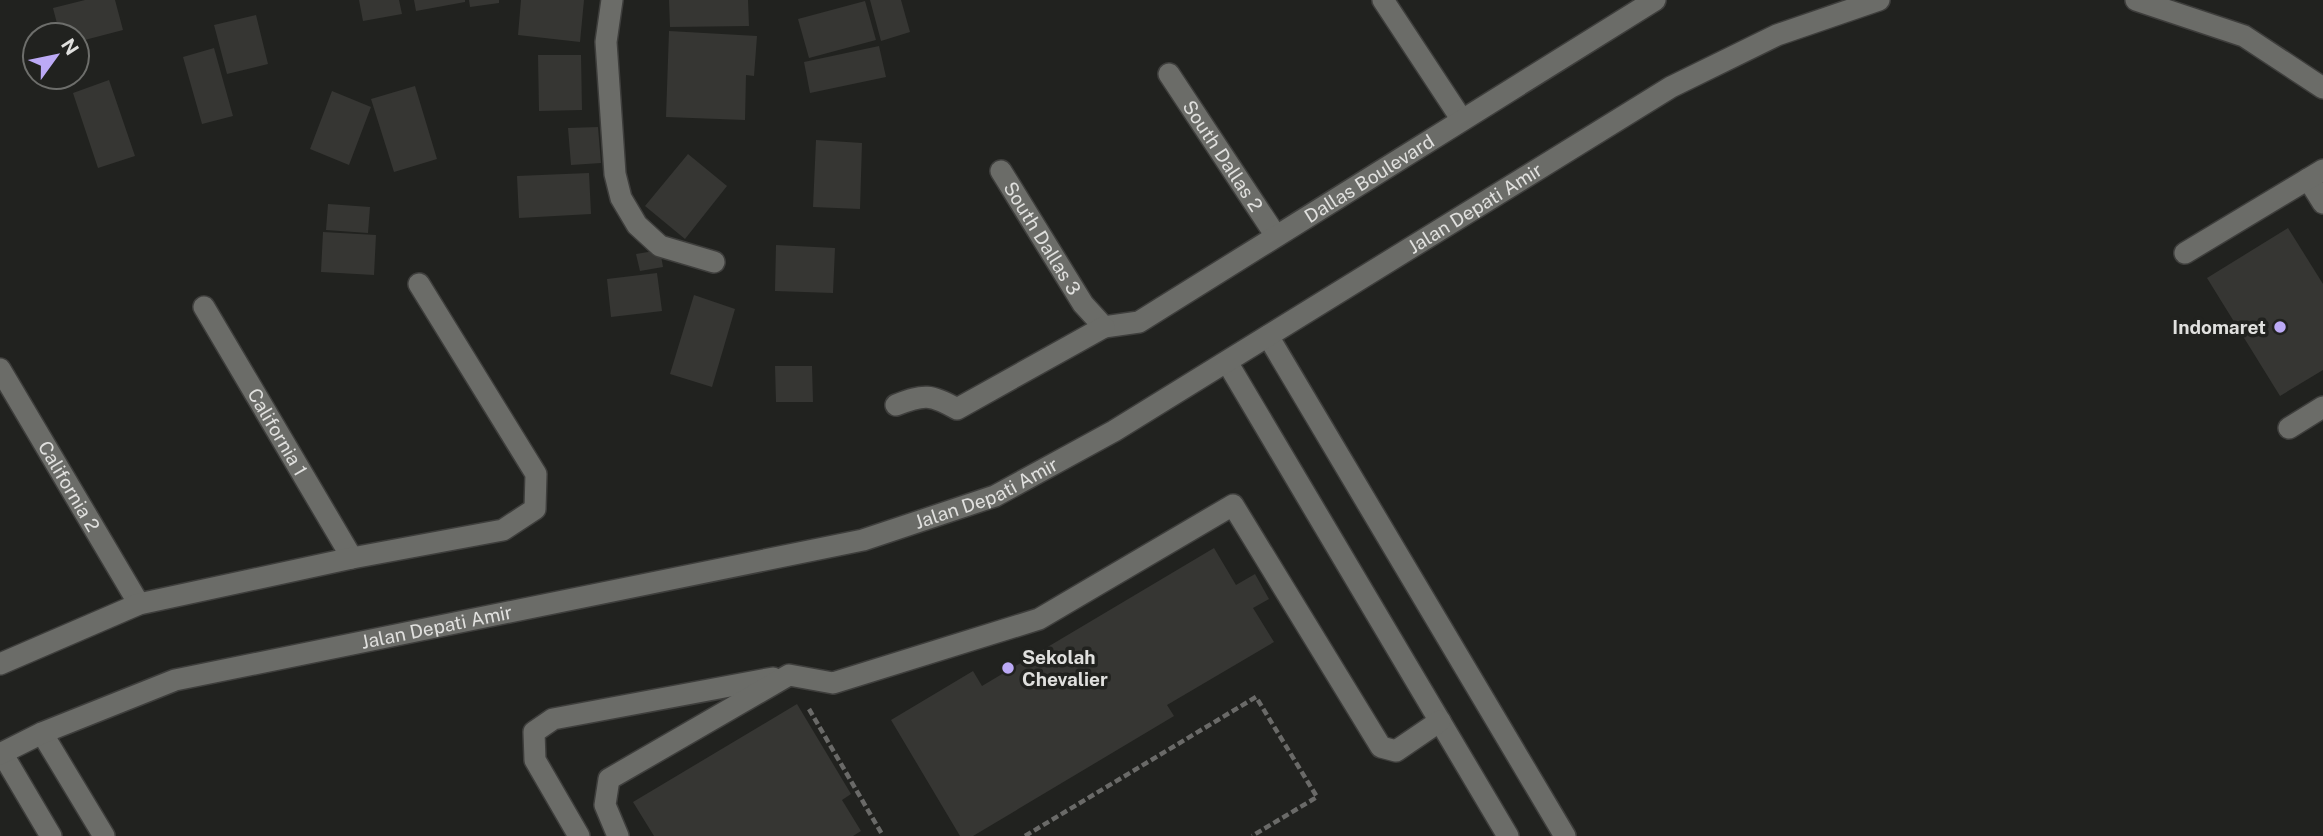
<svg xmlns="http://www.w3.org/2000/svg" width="2323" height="836" viewBox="0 0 2323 836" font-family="'Public Sans',sans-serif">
<rect width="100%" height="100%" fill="#21221f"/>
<path fill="#363633" d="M85 0H115L123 30 77 42V35H60L53 8Z
M359 0H399L402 14 363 21Z
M414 0H465V2L416 11Z
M469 0H499V3L470 7Z
M521 0H584L580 42 518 35Z
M669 0H748L749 26 670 27Z
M870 0H901L910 32 881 41Z
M865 1 876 40 809 58 798 19Z
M256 15 268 64 227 74 214 25Z
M669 31 757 36 754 76 746 75 745 120 666 117Z
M879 46 886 77 810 93 804 62Z
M214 48 233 116 202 124 183 57Z
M538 55H581L582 110 539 111Z
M109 80 135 156 98 168 73 93Z
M415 86 437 159 394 172 371 99Z
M332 91 371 107 349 165 310 149Z
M598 127 601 163 571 165 568 128Z
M816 140 862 143 860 209 813 207Z
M688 154 727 186 685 239 645 206Z
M589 173 591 214 519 218 517 176Z
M328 204 370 207 368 233 326 230Z
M2288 228 2323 284V370L2280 396 2207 278Z
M323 232 376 235 374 275 321 272Z
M776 245 835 248 833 293 775 291Z
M660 250 663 267 640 271 636 254Z
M657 273 662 311 611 317 607 279Z
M694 295 735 309 712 387 670 374Z
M775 366H812L813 402H776Z
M1214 548 1236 585 1255 574 1269 599 1253 608 1274 642 1167 705 1174 716 973 836H960L891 720 973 671 982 686Z
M797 704 851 794 842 800 861 831 853 836H654L633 802Z"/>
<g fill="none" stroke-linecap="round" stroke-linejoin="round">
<defs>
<g id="minor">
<path d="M612 0 606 42 615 174 621 198 637 225 660 246 714 262"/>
<path d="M1383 0 1462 120"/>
<path d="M2136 0 2244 36 2323 88"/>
<path id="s1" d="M1169 74 1276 236"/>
<path id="s2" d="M1001 171 1083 304 1104 327 1139 322 1655 0"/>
<path d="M2308 179 2323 203"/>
<path d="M2185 253 2323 170"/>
<path id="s3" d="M204 307 352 558"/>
<path d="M1268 336 1565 836"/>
<path d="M1227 362 1508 836"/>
<path id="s4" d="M0 369 139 604"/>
<path d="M896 405C924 394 931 394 957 409L1104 327"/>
<path d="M2289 428 2323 407"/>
<path d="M0 664 139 604 352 558 503 530 535 509 536 474 419 284"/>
<path d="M42 733 104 836"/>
<path d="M2 753 51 836"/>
<path id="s5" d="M0 754 42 733 175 680 863 540 995 496 1114 431 1671 87 1777 35 1879 0"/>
<path d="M579 836 535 760 534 732 553 719 773 678"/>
<path d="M618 836 605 805 609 779 789 675 833 683 1039 619 1233 505 1381 747 1396 751 1440 721"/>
</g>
</defs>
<use href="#minor" stroke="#3e3e3c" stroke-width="24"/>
<path stroke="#6a6a68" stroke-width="4.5" stroke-dasharray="7 3.5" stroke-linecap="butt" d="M809 709 883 836
M1025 836 1256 697 1317 797 1252 836"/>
<use href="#minor" stroke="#6b6c68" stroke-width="21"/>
</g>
<g fill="#bcaaf6" stroke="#21221f" stroke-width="2.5">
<circle cx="2280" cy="327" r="7"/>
<circle cx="1008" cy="668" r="7"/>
</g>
<g text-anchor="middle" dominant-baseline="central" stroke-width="7" stroke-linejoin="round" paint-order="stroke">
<g font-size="19" fill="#e0e0de" stroke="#21221f">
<text stroke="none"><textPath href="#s1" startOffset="98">South Dallas 2</textPath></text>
<text stroke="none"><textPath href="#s2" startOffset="494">Dallas Boulevard</textPath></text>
<text stroke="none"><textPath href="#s5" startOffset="1591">Jalan Depati Amir</textPath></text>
<text stroke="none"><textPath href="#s2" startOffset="79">South Dallas 3</textPath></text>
<text stroke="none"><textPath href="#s3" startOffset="145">California 1</textPath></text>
<text stroke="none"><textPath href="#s4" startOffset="136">California 2</textPath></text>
<text stroke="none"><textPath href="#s5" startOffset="1024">Jalan Depati Amir</textPath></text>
<text stroke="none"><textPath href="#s5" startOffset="457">Jalan Depati Amir</textPath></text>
</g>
<g font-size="19" font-weight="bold" fill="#e0e0de" stroke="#21221f" text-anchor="end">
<text x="2266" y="327">Indomaret</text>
<text x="1022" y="657" text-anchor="start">Sekolah<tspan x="1022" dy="22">Chevalier</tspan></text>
</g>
</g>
<g transform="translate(56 56) rotate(57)"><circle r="33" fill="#21221f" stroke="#6d6e6b" stroke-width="2"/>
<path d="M0-5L12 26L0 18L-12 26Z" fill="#bcaaf6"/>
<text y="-10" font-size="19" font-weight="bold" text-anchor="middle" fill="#e0e0de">N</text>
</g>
</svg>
